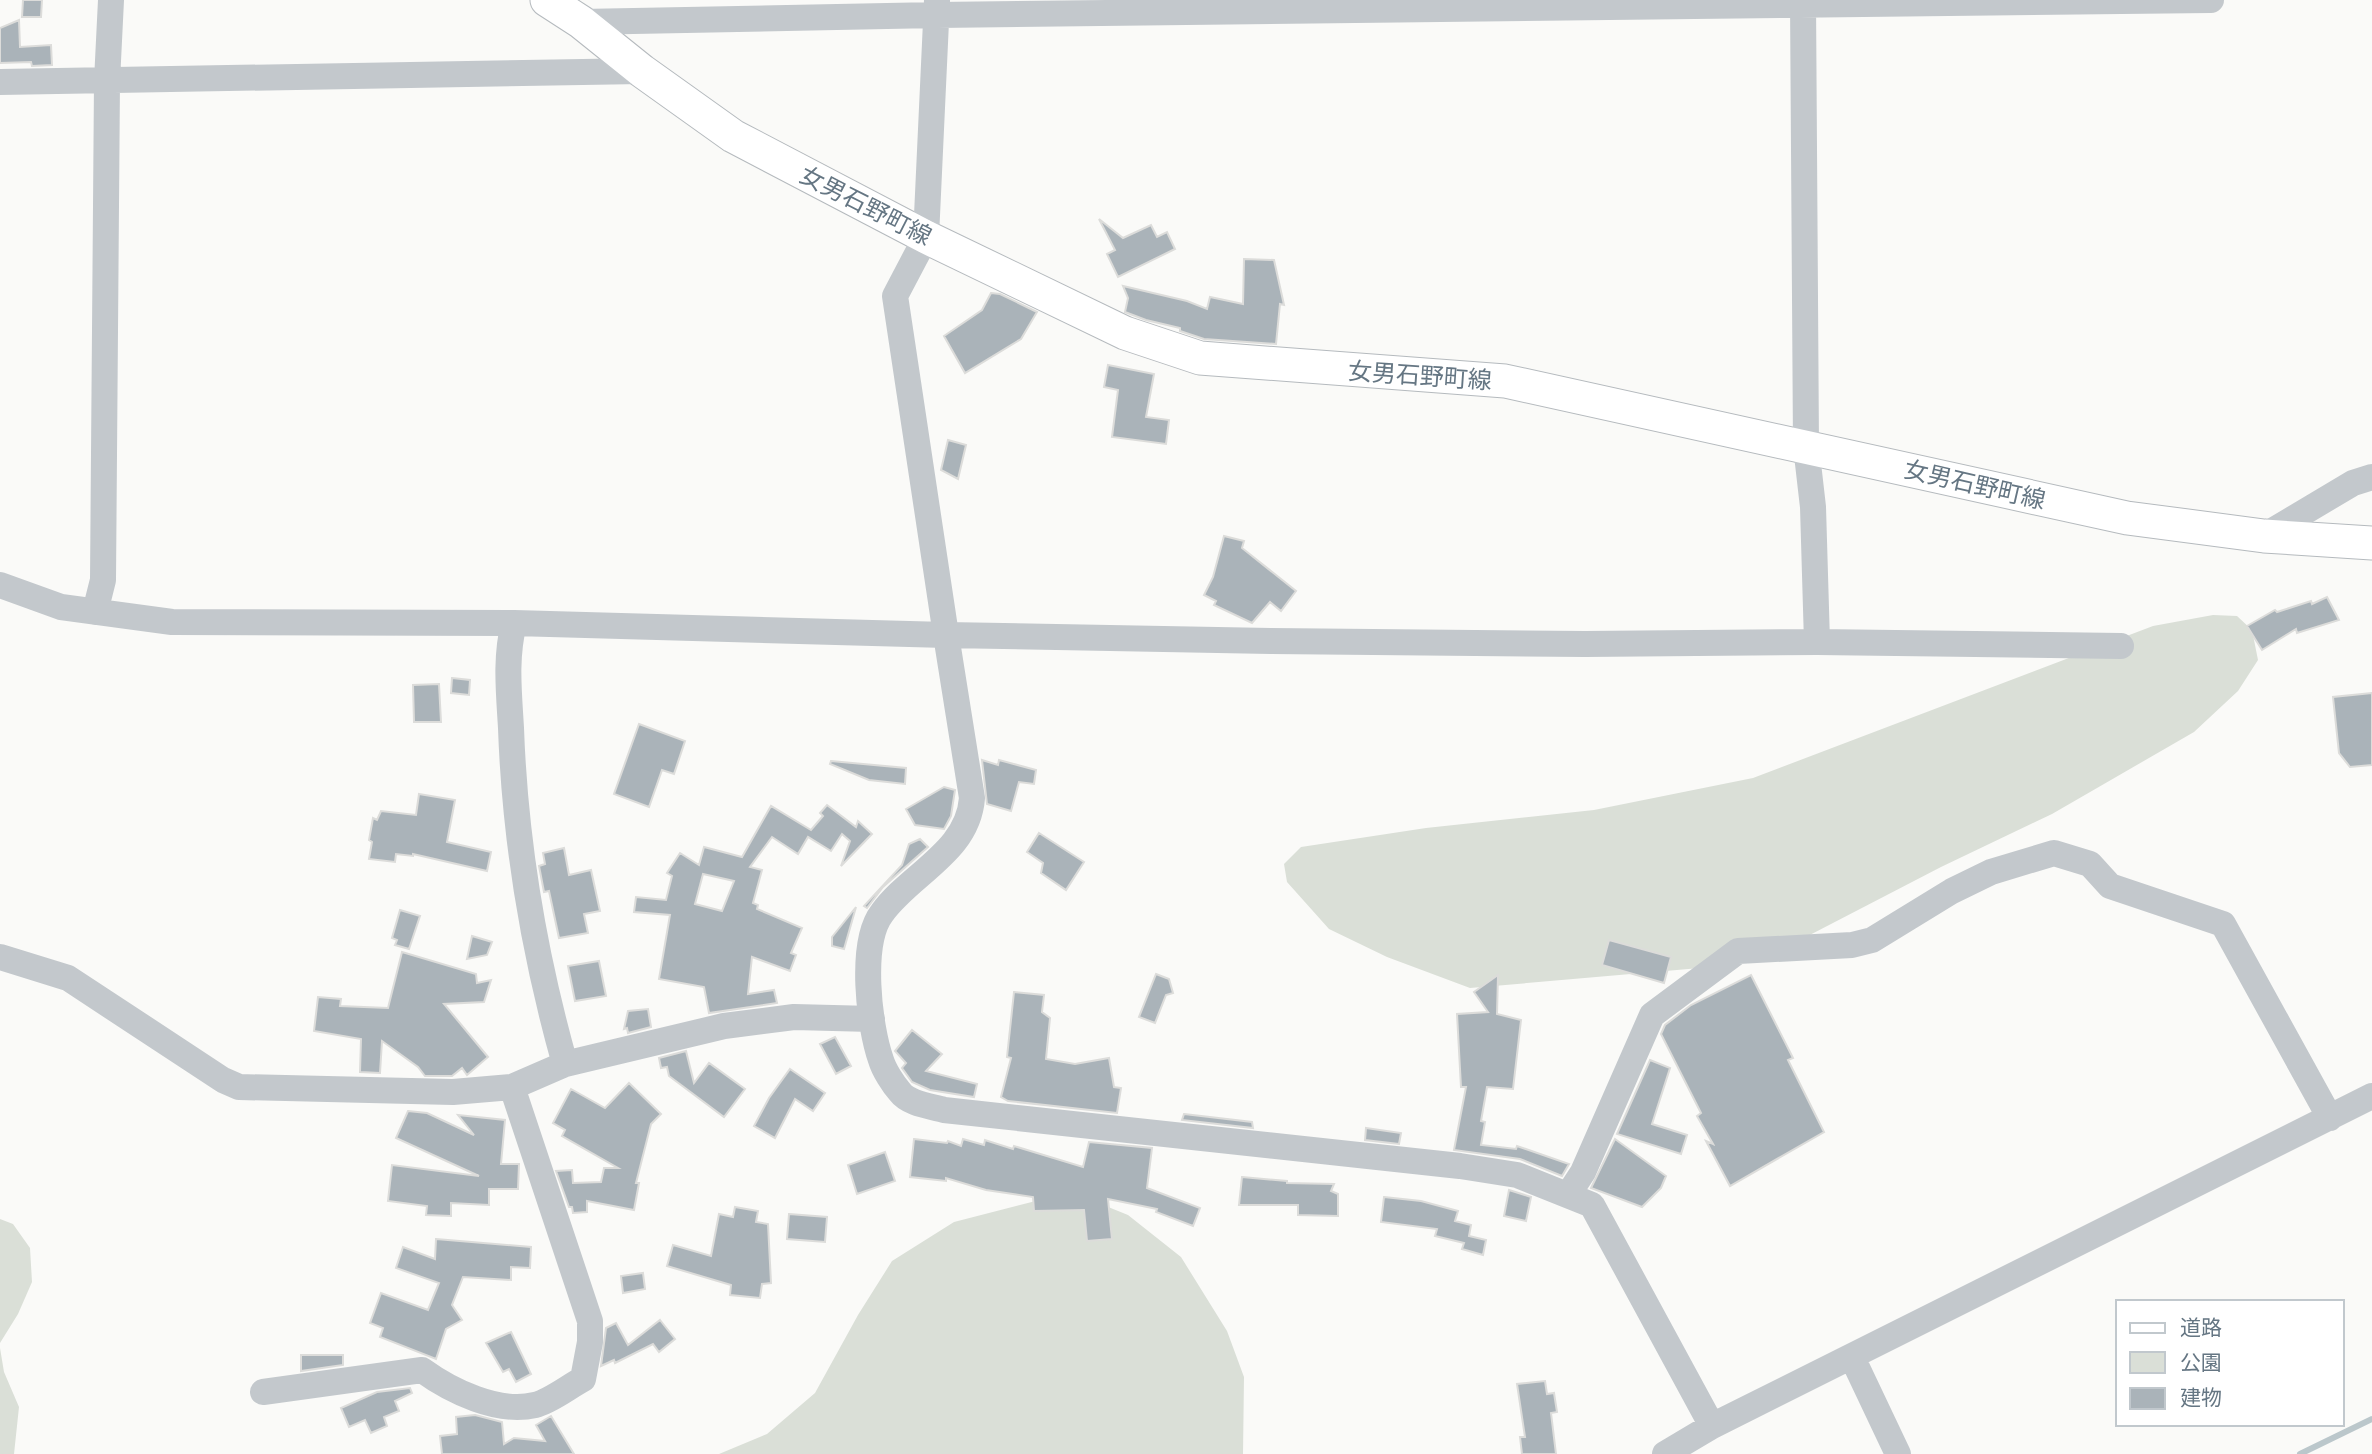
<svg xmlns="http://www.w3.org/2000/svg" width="2372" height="1454" viewBox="0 0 2372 1454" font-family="'Titillium Web','Noto Sans JP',sans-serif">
<rect width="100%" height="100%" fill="#fafaf8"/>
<path fill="#dadfd7" d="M2213 615 2237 616 2252 630 2258 660 2238 691 2194 732 2052 814 1941 867 1804 938 1700 968 1470 988 1387 957 1329 929 1287 882 1284 864 1301 847 1426 828 1594 810 1753 778 2153 626Z
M1071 1192 1128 1215 1181 1257 1227 1331 1244 1377 1243 1454H719L767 1434 815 1393 858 1315 892 1261 954 1222Z
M0 1219 13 1224 30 1248 32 1282 18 1314 0 1343Z
M0 1348 4 1372 19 1407 14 1454H0Z"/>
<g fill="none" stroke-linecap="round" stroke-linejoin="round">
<path stroke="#bbc7cb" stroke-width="6" d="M2300 1454 2372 1419"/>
</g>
<path fill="#aab3b9" stroke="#dcdcda" stroke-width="2" fill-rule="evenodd" d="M23 0H42L41 17H22Z
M19 20 20 47 51 45 52 65 32 66 31 62 0 63V28Z
M1099 219 1123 238 1151 225 1157 237 1167 232 1175 249 1118 277 1107 254 1115 250Z
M1244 259 1274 260 1284 305 1280 304 1276 344 1204 339 1180 331V328L1146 320 1125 312 1128 298 1123 286 1187 301 1207 309 1210 297 1243 304Z
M991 293 1000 294 1037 312 1021 339 965 373 944 336 982 310Z
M1108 365 1154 374 1146 417 1169 420 1166 444 1112 437 1118 390 1104 387Z
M948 440 966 445 958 479 941 470Z
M1224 536 1244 541 1242 548 1296 591 1281 611 1270 602 1252 623 1214 605 1216 601 1204 595 1213 577Z
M2327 597 2339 620 2297 633 2296 629 2262 650 2247 626 2275 610 2277 612 2311 601 2312 604Z
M452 678 470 680 469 695 451 693Z
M439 684 441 722H414L413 685Z
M2372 693V765L2350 767 2339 753 2333 697Z
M639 724 685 741 674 774 662 770 649 807 614 794Z
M982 760 998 765 999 760 1036 770 1034 784 1019 782 1011 811 987 804Z
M831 761 906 768 905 784 869 780 830 764Z
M944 787 955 790 951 816 944 829 915 825 906 809Z
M419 794 455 800 447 842 491 852 487 871 413 854V856L396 854 395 862 369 859 372 842 369 840 373 818 377 820 381 811 416 815Z
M827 805 856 827 858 821 872 834 841 866 850 841 842 834 831 851 808 837 798 854 772 837 750 867 762 870 753 903 758 905 757 909 802 928 791 953 796 955 790 971 752 957 748 994 774 990 777 1003 709 1013 704 987 659 979 670 915 634 912 636 897 666 900 672 876 667 873 680 853 699 865 704 847 742 857 771 806 811 830 823 816 820 813ZM703 874 734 881 722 911 695 904Z
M1039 833 1084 862 1066 890 1041 873 1043 863 1027 852Z
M920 839 928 847 883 887 867 908 864 906 902 865 909 844Z
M564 848 569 875 591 870 600 911 584 914 588 933 559 938 549 891 544 892 539 866 545 864 543 853Z
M856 907 844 949 832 946V937Z
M400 910 420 916 409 949 395 945 397 940 392 938Z
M472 936 492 942 487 955 467 959Z
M1609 940 1671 957 1664 983 1602 965Z
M402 952 476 974 477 983 491 980 484 1002 444 1004 488 1057 467 1075 462 1068 452 1076H425L418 1067 382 1041 380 1073 360 1072 361 1039 314 1031 318 997 341 999 340 1006 388 1008Z
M599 961 606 996 575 1001 568 966Z
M1156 974 1169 979 1173 993 1166 995 1155 1023 1139 1017Z
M1498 975 1497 1014 1521 1020 1513 1089 1487 1087 1481 1121 1485 1122 1481 1145 1516 1149 1517 1146 1569 1164 1562 1176 1520 1159 1454 1150 1466 1087H1461L1457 1014 1488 1012 1474 992Z
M1751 975 1793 1058 1788 1060 1824 1132 1730 1186 1706 1141 1713 1144 1697 1116 1701 1113 1661 1034 1665 1025 1691 1005Z
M1014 992 1044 995 1042 1012 1050 1018 1046 1059 1075 1064 1109 1058 1114 1087 1121 1088 1117 1113 1008 1101 1001 1097 1011 1058 1007 1057Z
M648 1009 651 1027 628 1033 627 1028 624 1029 628 1011Z
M912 1030 942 1054 926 1071 977 1084 974 1097 930 1090 912 1082 902 1068 906 1063 895 1051Z
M835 1037 851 1066 836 1074 820 1044Z
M686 1051 694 1083 709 1063 745 1089 724 1117 669 1076 667 1067 661 1068 659 1058Z
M1650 1060 1670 1068 1652 1124 1687 1135 1681 1154 1617 1134Z
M790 1069 825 1093 813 1111 795 1099 775 1138 754 1126 769 1098Z
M629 1083 661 1114 651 1124 636 1183H639L634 1210 587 1201V1212L573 1213 572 1207H569L556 1171 572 1170 573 1183 601 1182 604 1168H618L562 1136 565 1130 553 1123 571 1089 605 1108Z
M408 1111 427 1113 474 1135 458 1115 505 1120 501 1164H519L518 1189H489V1205L451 1203V1216L426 1215 427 1206 388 1201 392 1165 479 1176 396 1138Z
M1184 1114 1252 1122 1253 1128 1182 1120Z
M1366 1128 1401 1133 1399 1144 1365 1140Z
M914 1139 947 1143 948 1141 961 1146 963 1139 984 1145 985 1140 1013 1149 1014 1146 1083 1167 1089 1142 1152 1148 1147 1188 1200 1208 1193 1226 1156 1212 1157 1209 1108 1199 1112 1239 1087 1241 1084 1210 1034 1211 1033 1197 986 1190 946 1178V1181L910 1177Z
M1615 1139 1666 1176 1661 1188 1642 1207 1591 1188Z
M885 1152 895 1181 857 1194 848 1165Z
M1242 1177 1287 1181V1183L1334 1184 1331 1191 1338 1194V1216L1298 1215V1205H1239Z
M1509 1190 1531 1197 1526 1221 1504 1216Z
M1384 1197 1421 1201 1458 1211 1455 1221 1471 1225 1469 1236 1486 1240 1483 1255 1462 1249 1464 1243 1435 1236 1437 1229 1381 1222Z
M735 1207 758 1211 756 1222 768 1224 771 1283 762 1284 760 1298 730 1295 731 1285 667 1266 673 1245 711 1256 719 1214 733 1217Z
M789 1214 827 1217 825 1242 787 1239Z
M436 1239 531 1247 530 1268 511 1267V1280L463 1277 452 1305 462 1320 446 1329 436 1359 380 1337 383 1328 370 1323 381 1293 428 1310 439 1283 396 1268 403 1247 435 1259Z
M643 1273 645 1289 623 1293 621 1276Z
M660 1320 675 1339 659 1352 653 1344 615 1363 614 1360 601 1366 606 1328 616 1323 628 1345Z
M511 1332 531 1374 516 1382 509 1369 503 1372 486 1343Z
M301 1355H343V1365L301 1371Z
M1545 1381 1547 1394 1554 1393 1557 1412 1551 1413 1556 1454H1522L1520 1437H1525L1517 1384Z
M410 1388 412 1393 395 1401 399 1411 384 1417 387 1426 371 1433 365 1420 349 1427 341 1408 377 1392Z
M475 1415 502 1422 504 1444 514 1438 545 1441 536 1425 551 1416 574 1454H442L440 1436 457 1434 456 1417Z"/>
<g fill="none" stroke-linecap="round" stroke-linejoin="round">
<defs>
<path id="major" d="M547 0 581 22 642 71 733 136 926 237 1125 333 1200 358 1505 381 2127 518 2264 536 2372 543"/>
</defs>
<use href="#major" stroke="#b5babe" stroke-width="35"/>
<path stroke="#c3c8cc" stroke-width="26" d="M937 0 926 237 895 296 946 635 972 798C968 852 911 873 882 913 859 943 869 1026 881 1060 884 1070 893 1084 900 1092 909 1104 930 1106 944 1110L1460 1166 1517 1175 1592 1205 1712 1426
M1803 0 1806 446 1813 507 1817 642
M581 22 937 15 2211 0
M0 82 642 71
M2264 536 2353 483 2372 477
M0 585 61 607 172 622 514 623 946 635 1271 641 1585 644 1817 642 2121 646
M95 612 103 580 107 81 111 0
M514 623C505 658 509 693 511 728 515 842 534 954 565 1064
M0 957 68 978 223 1080 239 1087 453 1092 512 1087 565 1064 724 1026 794 1017 872 1019
M1568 1195 1583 1172 1652 1015 1738 951 1852 945 1872 940 1952 891 1991 872 2054 853 2090 864 2110 886 2223 924 2330 1118
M1852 1357 1898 1454
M263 1392 422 1370C451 1391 498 1414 535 1405 551 1401 568 1387 583 1379L590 1342V1321L512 1087
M1665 1454 1712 1426 2372 1096"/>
<use href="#major" stroke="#fff" stroke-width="33"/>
</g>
<g text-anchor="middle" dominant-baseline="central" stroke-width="7" stroke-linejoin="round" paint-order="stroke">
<g font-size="24" fill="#657683" stroke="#fff">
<text transform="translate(866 205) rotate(27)">女男石野町線</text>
<text transform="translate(1420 375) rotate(4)">女男石野町線</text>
<text transform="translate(1975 484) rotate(13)">女男石野町線</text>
</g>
</g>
<rect x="2116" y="1300" width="228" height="126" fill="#ffffff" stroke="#c1c8cd" stroke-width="2"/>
<rect x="2130" y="1323" width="35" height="10" fill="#ffffff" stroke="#c1c8cd" stroke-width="2"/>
<text x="2180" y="1335" font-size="21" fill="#657683">道路</text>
<rect x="2130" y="1352" width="35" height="21" fill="#dadfd7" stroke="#c1c8cd" stroke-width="2"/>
<text x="2180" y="1370" font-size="21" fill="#657683">公園</text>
<rect x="2130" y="1388" width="35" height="21" fill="#aab3b9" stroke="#c1c8cd" stroke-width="2"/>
<text x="2180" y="1405" font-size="21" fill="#657683">建物</text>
</svg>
